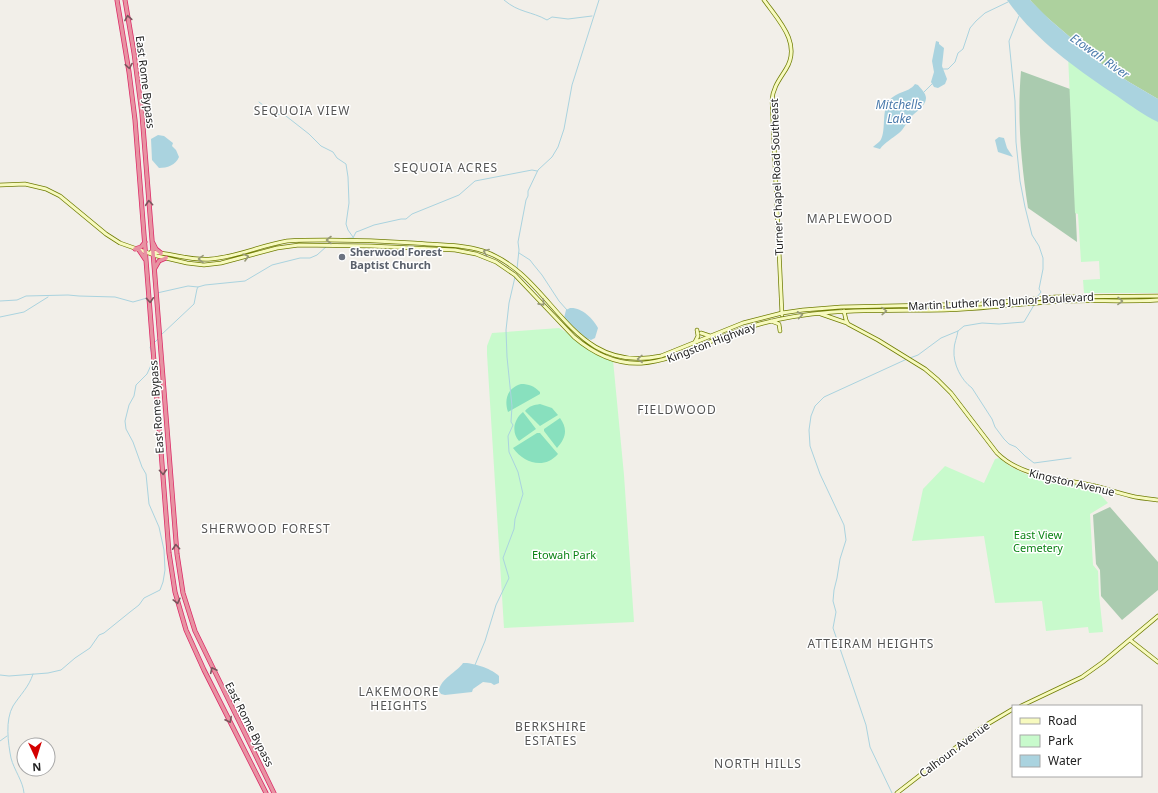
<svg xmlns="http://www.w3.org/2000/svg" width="1158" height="793" viewBox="0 0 1158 793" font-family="'Noto Sans',sans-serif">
<rect width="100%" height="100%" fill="#f2efe9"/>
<path fill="#add19e" d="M1030 0H1158V99L1129 82 1099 62 1042 13Z"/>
<path fill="#aacbaf" d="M1021 71 1070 89 1077 242 1028 208C1021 162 1017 117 1021 71Z
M1110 507 1158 562V590L1122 620 1101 596 1100 570 1096 564 1093 515Z"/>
<path fill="#c8facc" d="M1068 55 1158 115V293H1084L1083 280 1100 279 1099 261 1081 262 1078 214 1075 213Z
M559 328 613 360 624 475 634 622 504 628 487 354V346L492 333Z
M999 458 1011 467 1030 476 1095 489 1108 503 1090 514 1093 565 1098 571 1099 594 1103 632 1089 633 1088 627 1046 631 1042 601 995 603 984 536 912 541 923 489 945 466 984 483 995 459Z"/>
<path fill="#88e0be" d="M521 384C529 384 534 386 540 392V394L508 412C504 400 507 388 521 384Z
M540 404 552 408 558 415 540 426 525 411C529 406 534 405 540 404Z
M523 412 536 429 519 441C511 432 514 419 523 412Z
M560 418C568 429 566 438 557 448L544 431V429Z
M537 433H540L558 454C544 470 524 463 513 448Z"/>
<path fill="#aad3df" d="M1007 0H1030L1049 19 1099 62 1129 82 1158 99V122C1143 115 1130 105 1117 96 1077 69 1035 40 1007 0Z
M936 41 939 42V44L944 48 942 66 947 79 945 84 938 88 934 87 931 82 934 72 932 61Z
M915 84 918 85C921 89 926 93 926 98 926 106 915 112 910 118 906 123 904 129 899 133 892 139 885 142 880 149L873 147C875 145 878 143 880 141 886 133 882 114 887 104 895 90 908 94 915 84Z
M158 135 164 136 173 143 172 146 176 150 179 157C176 165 167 168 159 168L152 160 151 139Z
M999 137 1004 138 1007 148 1013 157 998 152 995 140Z
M570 308C581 307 593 318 598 328L595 338 591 340 586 338 564 318 566 310Z
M463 663C472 662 493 669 499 676V683L494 685 491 683 483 682 473 689 472 692 445 695 441 694 439 691C440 679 457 672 463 663Z"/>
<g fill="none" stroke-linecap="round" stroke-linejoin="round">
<path stroke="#aad3df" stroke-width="1" d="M504 0C519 13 531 11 547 20L552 17 568 19 592 16
M1019 16 1009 41 1015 101 1016 142 1020 181 1025 207 1032 235 1039 246 1043 258V269L1039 289 1041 292 1037 297
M943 69H948L955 62 958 53 963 49 970 28 976 21 985 13 1008 2
M924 92 932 84
M259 102 273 113 286 116 309 134 321 146 333 152 337 158 346 164 348 177 349 203 346 224 348 230 353 237
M353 238 356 232 359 231 374 225 401 219H406L412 214 459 195 475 181 532 170 537 171
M339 239 353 238
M519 253 530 260 533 264 542 275 559 301 567 310
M517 269 519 250 518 242 526 200 528 196V191L538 170 552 157 558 147 564 129 572 85 599 0
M157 293 188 286 198 287 205 285 245 281 272 265 300 258H310L317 255 327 246
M0 301 17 300 26 296 68 295 79 296 115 297 133 302 147 298
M0 317 24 312 48 297
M958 331C957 338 954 343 954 350 953 364 961 380 972 388L992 419 995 427 1004 439 1009 444 1016 447 1025 456 1034 463 1071 458
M161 335 194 304 197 289 198 287
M153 344 158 339
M151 346 150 347 152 354
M910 358 918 355 941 338 958 331 964 326 982 323 999 324 1024 322 1037 300
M475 665 485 641 496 605 509 578 503 558 514 529 515 519 523 494 518 472 509 452 508 436 513 425 511 422 512 406 507 357 506 330 509 303 515 277
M0 675 9 676 48 673 61 670 75 658 90 648 99 635 104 633 130 612 139 605 144 598 160 590 163 582 165 570 164 550 159 527 149 504 146 474 142 467 133 442 126 429 125 421 129 405 134 396 136 385 147 374 152 363
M0 741 7 736
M24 793C23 781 14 770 11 758 8 743 5 720 13 706 20 695 29 687 33 674
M892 793 870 747 866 725 833 628 836 612 833 601 834 590 837 578 840 559 846 540 844 525 820 474 810 446 809 430 811 416 815 406 824 397 907 359"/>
<defs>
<path id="secondary" d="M764 0C778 20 802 43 786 69 780 79 773 87 772 100L782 315
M0 185 25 184 46 189 60 196 106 234 120 243 157 256 187 263 204 265 221 263 277 248 299 245 371 246 455 250 476 254 496 262 515 275 574 337C640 393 685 345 753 326 815 307 880 311 944 310 985 309 1024 303 1065 301 1096 300 1127 302 1158 300
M151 252C172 253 190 261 211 259 237 257 262 245 287 241 300 240 314 240 327 240 356 240 385 241 414 243 437 245 461 244 483 251 555 275 568 376 661 356L743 323 782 313 803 310 841 307 980 304 1055 297 1158 296
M844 311 846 320 848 324 878 340 925 369 938 380 951 393 997 453C1022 478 1062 478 1095 486 1107 489 1118 493 1131 496 1139 498 1149 499 1158 500
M821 314 847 323
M771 321 779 324 780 331
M701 333 710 336
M695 342 698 336 697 330
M1130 640 1158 662
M1021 706 1082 677 1103 662 1158 616
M897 793 981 728 1013 709"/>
<path id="highway" d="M117 0 129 72 135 120 169 553 175 592 186 630 204 670 266 793
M125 0 134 53 142 114 177 554 183 593 195 631 274 793
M153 243 156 249 161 253
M135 249 141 247 145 242
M139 250 145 259
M155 268 159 261 166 258"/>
</defs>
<use href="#secondary" stroke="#707d05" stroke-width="4.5"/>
<use href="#highway" stroke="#dc2a67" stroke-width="5"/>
<use href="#secondary" stroke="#f7fabf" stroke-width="3"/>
<use href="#highway" stroke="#e892a2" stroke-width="3.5"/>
</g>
<defs><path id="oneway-chevron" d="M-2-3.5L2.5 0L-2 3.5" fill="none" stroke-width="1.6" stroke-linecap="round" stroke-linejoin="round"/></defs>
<g stroke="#7b545c">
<use href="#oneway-chevron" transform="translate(128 18) rotate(-100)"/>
<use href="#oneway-chevron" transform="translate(129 66) rotate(81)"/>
<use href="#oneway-chevron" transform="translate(149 203) rotate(-95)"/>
<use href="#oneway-chevron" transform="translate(150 300) rotate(86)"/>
<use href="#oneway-chevron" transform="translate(163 472) rotate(86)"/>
<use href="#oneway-chevron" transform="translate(176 547) rotate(-94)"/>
<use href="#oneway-chevron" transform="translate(177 601) rotate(76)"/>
<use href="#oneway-chevron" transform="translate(213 670) rotate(-116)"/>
<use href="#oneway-chevron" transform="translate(229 720) rotate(63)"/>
</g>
<g stroke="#979978">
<use href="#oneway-chevron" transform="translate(329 240) rotate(-180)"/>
<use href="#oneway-chevron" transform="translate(486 252) rotate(-159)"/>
<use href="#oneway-chevron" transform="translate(246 257) rotate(-15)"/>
<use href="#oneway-chevron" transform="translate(201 259) rotate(-179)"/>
<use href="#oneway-chevron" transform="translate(1120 301) rotate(1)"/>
<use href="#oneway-chevron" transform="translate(542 303) rotate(48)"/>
<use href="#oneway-chevron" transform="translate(884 311) rotate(-2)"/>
<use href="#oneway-chevron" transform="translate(800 315) rotate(-8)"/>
<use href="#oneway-chevron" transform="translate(640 359) rotate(179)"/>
</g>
<circle fill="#6b7280" stroke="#fff" stroke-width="1.5" cx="342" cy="257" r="4"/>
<g text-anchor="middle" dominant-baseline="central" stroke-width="3" stroke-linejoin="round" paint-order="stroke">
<g font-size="11" fill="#222" stroke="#fff">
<text transform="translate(146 82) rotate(83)">East Rome Bypass</text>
<text transform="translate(776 177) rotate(-92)">Turner Chapel Road Southeast</text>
<text transform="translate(1001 301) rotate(-3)">Martin Luther King Junior Boulevard</text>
<text transform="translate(711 342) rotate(-21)">Kingston Highway</text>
<text transform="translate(156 407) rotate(-94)">East Rome Bypass</text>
<text transform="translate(1072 482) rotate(13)">Kingston Avenue</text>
<text transform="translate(250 724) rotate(63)">East Rome Bypass</text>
<text transform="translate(954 749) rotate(-37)">Calhoun Avenue</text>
</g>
<g font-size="11" font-weight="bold" fill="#5b616d" stroke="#fff" text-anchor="start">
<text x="350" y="251">Sherwood Forest<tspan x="350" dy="13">Baptist Church</tspan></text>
</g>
<g font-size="11" fill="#0c8416" stroke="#fff">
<text x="1038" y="534">East View<tspan x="1038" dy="13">Cemetery</tspan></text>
<text x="564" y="554">Etowah Park</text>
</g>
<g font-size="12" font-style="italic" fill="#4a7aab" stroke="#fff">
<text transform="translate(1100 56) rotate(35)">Etowah River</text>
<text x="899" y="104">Mitchells<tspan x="899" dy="14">Lake</tspan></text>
</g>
<g font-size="12" letter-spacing="1" fill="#555" stroke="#fff">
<text x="302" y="110">SEQUOIA VIEW</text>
<text x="446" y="167">SEQUOIA ACRES</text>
<text x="850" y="218">MAPLEWOOD</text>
<text x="677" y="409">FIELDWOOD</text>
<text x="266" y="528">SHERWOOD FOREST</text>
<text x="871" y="643">ATTEIRAM HEIGHTS</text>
<text x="399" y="691">LAKEMOORE<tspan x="399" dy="14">HEIGHTS</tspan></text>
<text x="551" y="726">BERKSHIRE<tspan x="551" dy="14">ESTATES</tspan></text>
<text x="758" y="763">NORTH HILLS</text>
</g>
</g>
<rect x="1012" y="705" width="130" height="72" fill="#ffffff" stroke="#a7a7a7"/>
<rect x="1020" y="718" width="20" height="6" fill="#f7fabf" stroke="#a7a7a7"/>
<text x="1048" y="725" font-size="12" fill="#222222">Road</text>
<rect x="1020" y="735" width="20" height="12" fill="#c8facc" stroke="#a7a7a7"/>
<text x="1048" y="745" font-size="12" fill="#222222">Park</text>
<rect x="1020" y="755" width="20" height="12" fill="#aad3df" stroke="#a7a7a7"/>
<text x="1048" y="765" font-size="12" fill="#222222">Water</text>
<g transform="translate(36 757) rotate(176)"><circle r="19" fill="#ffffff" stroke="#a7a7a7"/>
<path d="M0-3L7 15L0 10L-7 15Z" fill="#d40000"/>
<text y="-6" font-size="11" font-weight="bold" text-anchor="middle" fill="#222222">N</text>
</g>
</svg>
